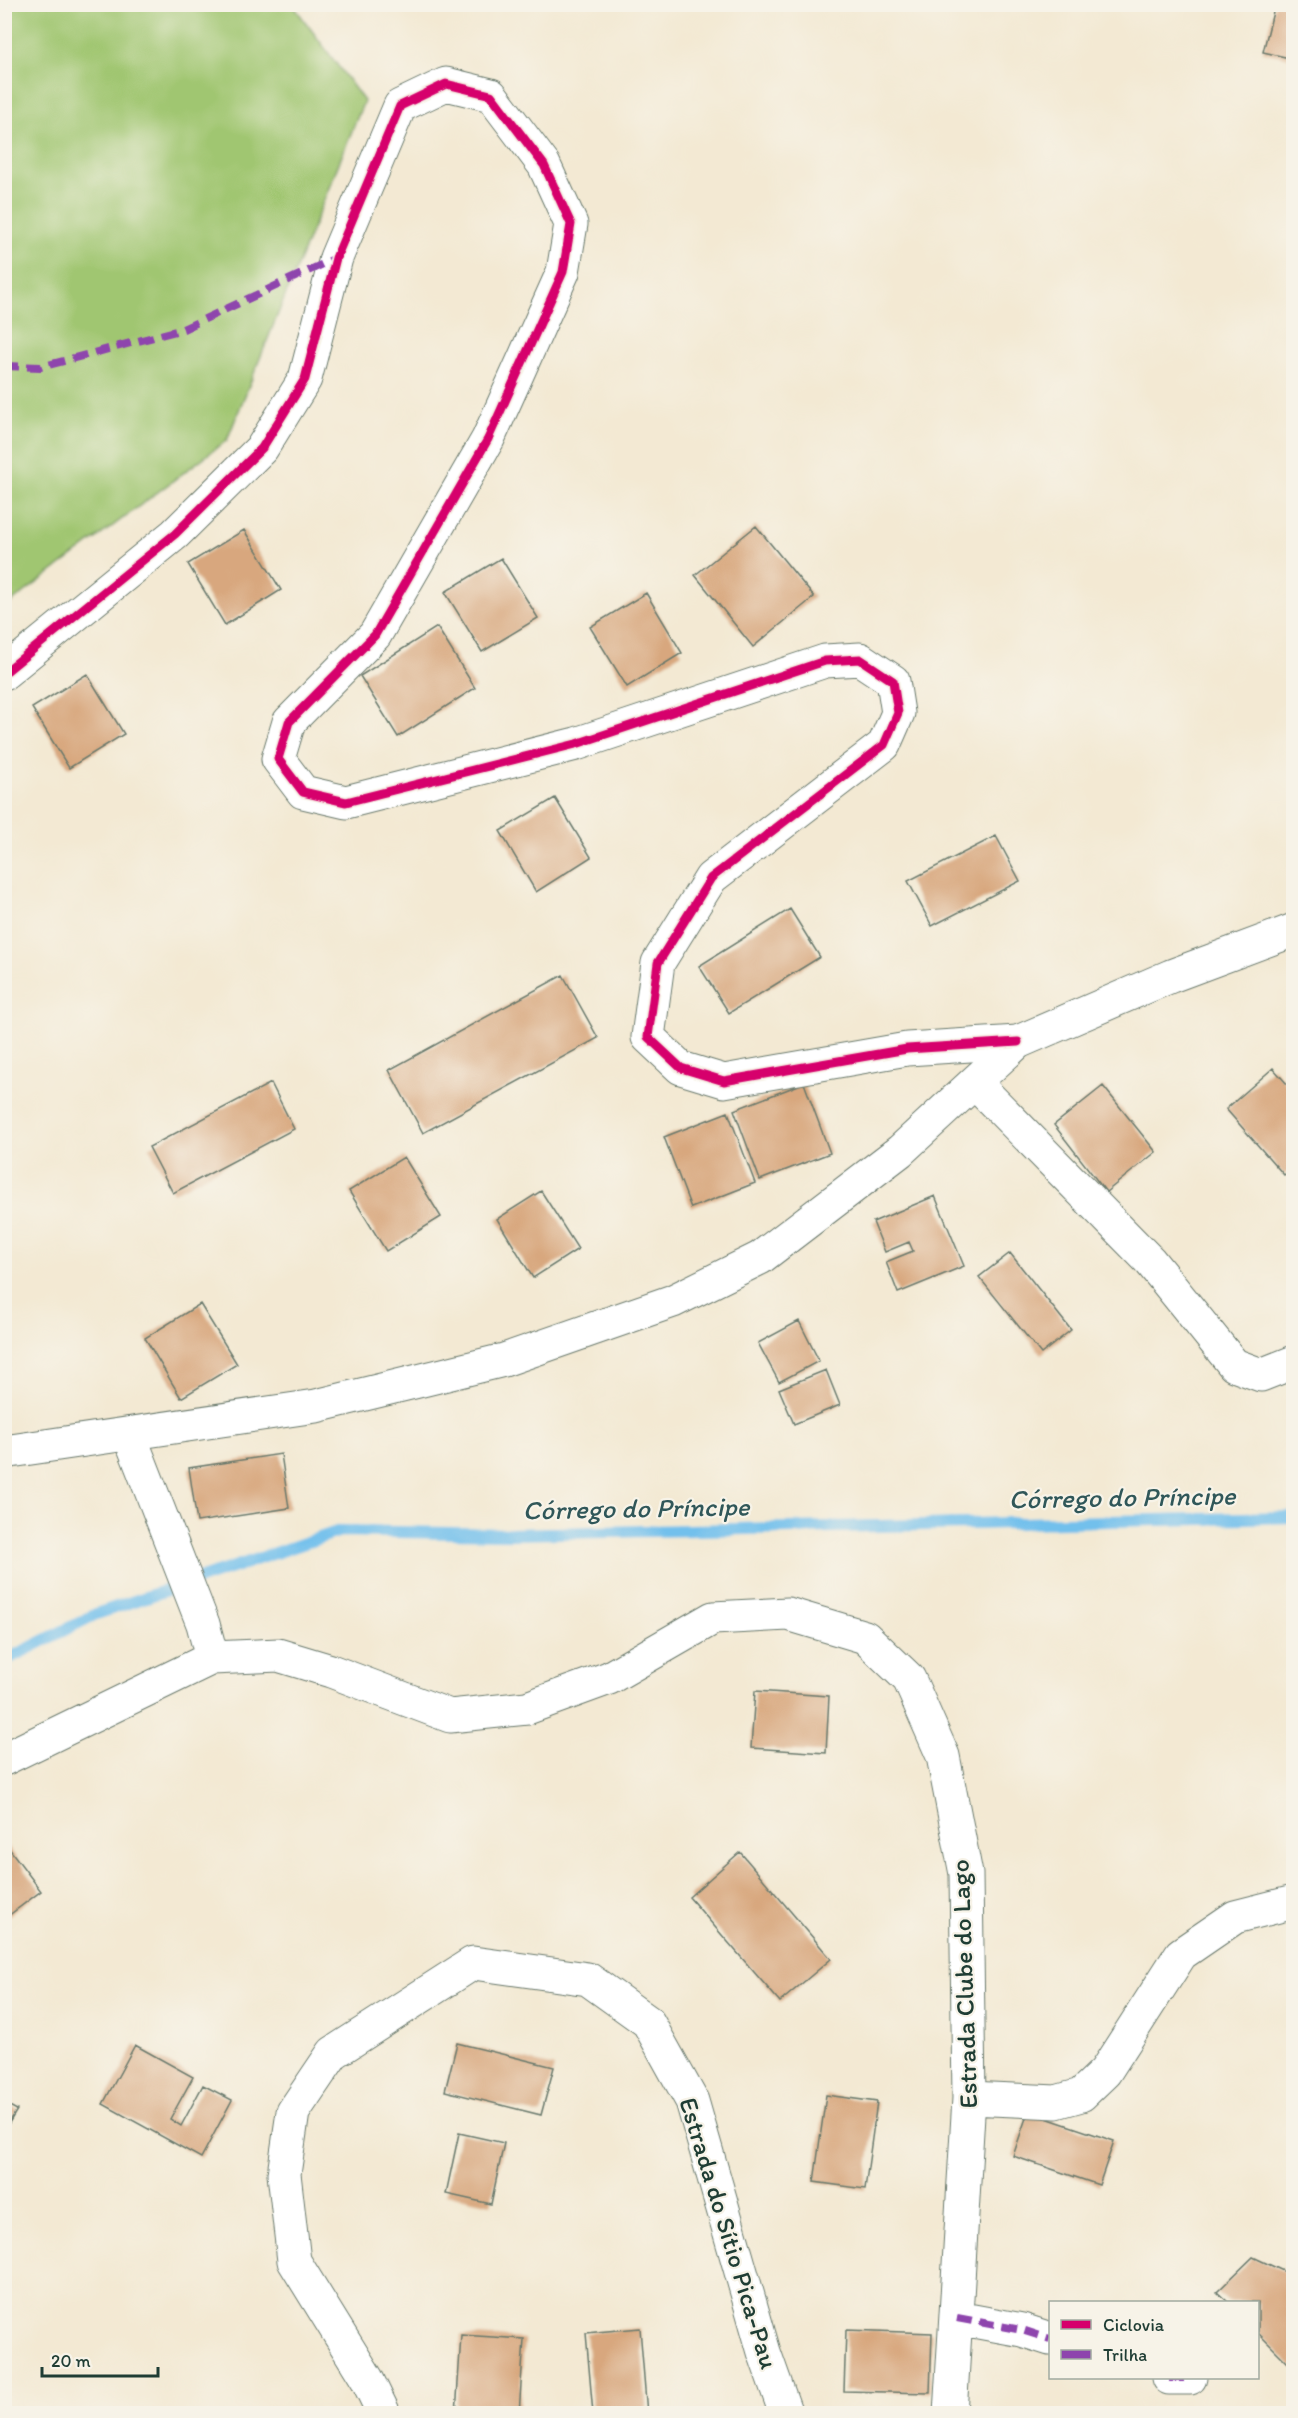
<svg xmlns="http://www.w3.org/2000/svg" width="1298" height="2418" viewBox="0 0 1298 2418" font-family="Itim,sans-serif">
<rect width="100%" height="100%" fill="#f7f3e8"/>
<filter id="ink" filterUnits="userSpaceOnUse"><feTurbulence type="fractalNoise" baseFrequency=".0167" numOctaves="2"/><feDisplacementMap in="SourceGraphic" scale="12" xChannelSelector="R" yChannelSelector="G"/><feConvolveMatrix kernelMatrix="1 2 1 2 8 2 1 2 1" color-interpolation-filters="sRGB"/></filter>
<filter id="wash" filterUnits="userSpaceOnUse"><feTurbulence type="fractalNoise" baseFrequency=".008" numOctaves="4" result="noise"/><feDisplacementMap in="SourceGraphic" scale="24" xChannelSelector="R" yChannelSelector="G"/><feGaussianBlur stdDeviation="1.35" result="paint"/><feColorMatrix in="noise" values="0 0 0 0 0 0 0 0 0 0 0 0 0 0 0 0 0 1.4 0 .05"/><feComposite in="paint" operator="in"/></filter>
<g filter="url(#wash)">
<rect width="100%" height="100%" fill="#f3e9d3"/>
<path fill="#a0c671" stroke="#608252" stroke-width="1.5" d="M5 4 293 5 364 101 227 440 5 607Z"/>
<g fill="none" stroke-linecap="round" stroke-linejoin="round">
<path stroke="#72c0ec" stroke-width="12" d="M4 1661 96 1614 340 1531 510 1534 1294 1517"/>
</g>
<g id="blocks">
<path fill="#d8a77e" d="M1275 4H1294V59L1263 52Z
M756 526 814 597 753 647 695 575Z
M244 530 281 590 225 625 188 564Z
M501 558 538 618 482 652 445 592Z
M646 593 682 653 627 687 590 627Z
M437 627 475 688 398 737 360 676Z
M87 674 124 734 69 768 32 708Z
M555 798 591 857 536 892 500 831Z
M996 836 1020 881 932 926 908 881Z
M790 909 820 957 729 1013 699 966Z
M563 975 598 1038 423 1133 389 1070Z
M1273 1068 1294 1092V1167L1284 1175 1226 1109Z
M271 1083 294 1129 173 1193 149 1147Z
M804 1083 830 1153 760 1180 734 1110Z
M1103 1086 1156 1152 1106 1192 1054 1125Z
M728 1112 755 1183 691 1208 664 1137Z
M404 1157 441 1217 386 1251 349 1191Z
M541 1191 578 1249 533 1278 497 1219Z
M935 1196 964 1266 898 1293 886 1262 913 1251 909 1242 885 1252 873 1222Z
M1010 1253 1071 1330 1041 1354 979 1277Z
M200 1304 237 1364 181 1398 145 1338Z
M799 1321 819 1361 779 1382 758 1343Z
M826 1370 840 1405 794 1424 779 1389Z
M281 1454 289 1508 197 1522 189 1468Z
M755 1691 829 1696 826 1753 751 1748Z
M8 1847 41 1891 4 1919V1850Z
M740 1852 831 1959 780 2002 689 1897Z
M457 2043 554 2067 541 2115 445 2091Z
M135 2045 193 2077 170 2119 181 2126 203 2085 232 2100 201 2158 103 2104Z
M826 2095 877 2102 865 2189 814 2182Z
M4 2103 17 2110 4 2131Z
M1028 2112 1114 2141 1099 2185 1013 2156Z
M459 2133 504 2143 491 2204 446 2194Z
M1253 2257 1294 2276V2369L1258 2333V2302H1228L1217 2292Z
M640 2328 647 2414H593L586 2333Z
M846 2330 932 2333 930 2393 844 2391Z
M461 2335 524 2339 519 2414H456Z"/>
</g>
</g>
<g filter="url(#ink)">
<use href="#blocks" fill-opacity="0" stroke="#69796c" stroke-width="1.5"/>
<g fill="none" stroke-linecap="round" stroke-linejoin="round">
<defs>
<path id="minor" d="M4 673 175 534 262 448 305 379 336 258 400 106 446 84 491 95 544 165 571 224 563 272 488 439 375 635 289 722 278 759 303 792 346 802 576 744 825 661 860 659 893 681 898 713 884 745 711 878 658 963 648 1037 681 1068 724 1081 907 1049 1018 1042
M976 1084 1150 1261 1234 1365 1261 1375 1294 1362
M129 1434 203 1624 212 1658
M4 1759 212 1658 278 1655 331 1671 450 1716 527 1708 609 1678 713 1618 788 1614 865 1637 909 1679 943 1756 966 1874 969 2098 950 2414
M969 2098 1056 2102 1081 2095 1105 2072 1181 1954 1235 1917 1294 1902
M957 2318 1022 2330 1050 2339
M1169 2378H1190
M384 2414 367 2379 294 2261 284 2174 293 2112 333 2053 473 1963 588 1979 648 2022 692 2101 764 2352 786 2414"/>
<path id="tertiary" d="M4 1452 316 1406 504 1360 673 1301 760 1258 900 1151 1018 1042 1171 976 1294 930"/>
</defs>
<use href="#minor" stroke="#69796c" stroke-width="35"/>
<use href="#tertiary" stroke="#69796c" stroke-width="35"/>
<use href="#minor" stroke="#fff" stroke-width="33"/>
<use href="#tertiary" stroke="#fff" stroke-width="33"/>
<path stroke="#8e44ad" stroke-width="8" stroke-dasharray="15 8" stroke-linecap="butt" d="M4 366 41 367 183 329 336 258
M957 2318 1022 2330 1050 2339
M1169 2378H1190"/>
<defs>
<path id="cycleway" d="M4 673 175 534 262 448 305 379 336 258 400 106 446 84 491 95 544 165 571 224 563 272 488 439 375 635 289 722 278 759 303 792 346 802 576 744 825 661 860 659 893 681 898 713 884 745 711 878 658 963 648 1037 681 1068 724 1081 907 1049 1018 1042"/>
</defs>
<use href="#cycleway" stroke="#f7f3e8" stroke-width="13"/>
<use href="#cycleway" stroke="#d6006c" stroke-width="9"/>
</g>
</g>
<g text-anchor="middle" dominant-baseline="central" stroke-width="4.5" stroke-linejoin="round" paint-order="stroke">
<g font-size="26" fill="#1f3d34" stroke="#f7f3e8">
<text transform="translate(964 1984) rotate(-92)">Estrada Clube do Lago</text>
<text transform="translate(729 2233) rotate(73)">Estrada do Sítio Pica-Pau</text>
</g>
<g font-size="27" font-style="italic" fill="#305759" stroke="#f7f3e8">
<text transform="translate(1122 1497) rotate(-1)">Córrego do Príncipe</text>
<text transform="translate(636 1508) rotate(-1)">Córrego do Príncipe</text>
</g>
</g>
<rect width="1298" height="2418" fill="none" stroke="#f7f3e8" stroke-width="24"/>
<rect x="1049" y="2301" width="210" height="78" fill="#f7f3e8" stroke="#a1aaa0" stroke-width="1.5"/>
<rect x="1061" y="2320" width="30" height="9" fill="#d6006c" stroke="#a1aaa0" stroke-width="1.5"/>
<text x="1103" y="2331" font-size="18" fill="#1f3d34">Ciclovia</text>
<rect x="1061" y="2350" width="30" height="9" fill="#8e44ad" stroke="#a1aaa0" stroke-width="1.5"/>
<text x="1103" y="2361" font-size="18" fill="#1f3d34">Trilha</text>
<path d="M42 2367v9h116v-9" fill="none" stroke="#1f3d34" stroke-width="3"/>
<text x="51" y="2367" font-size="18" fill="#1f3d34" stroke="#f7f3e8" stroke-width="4.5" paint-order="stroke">20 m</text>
</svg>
